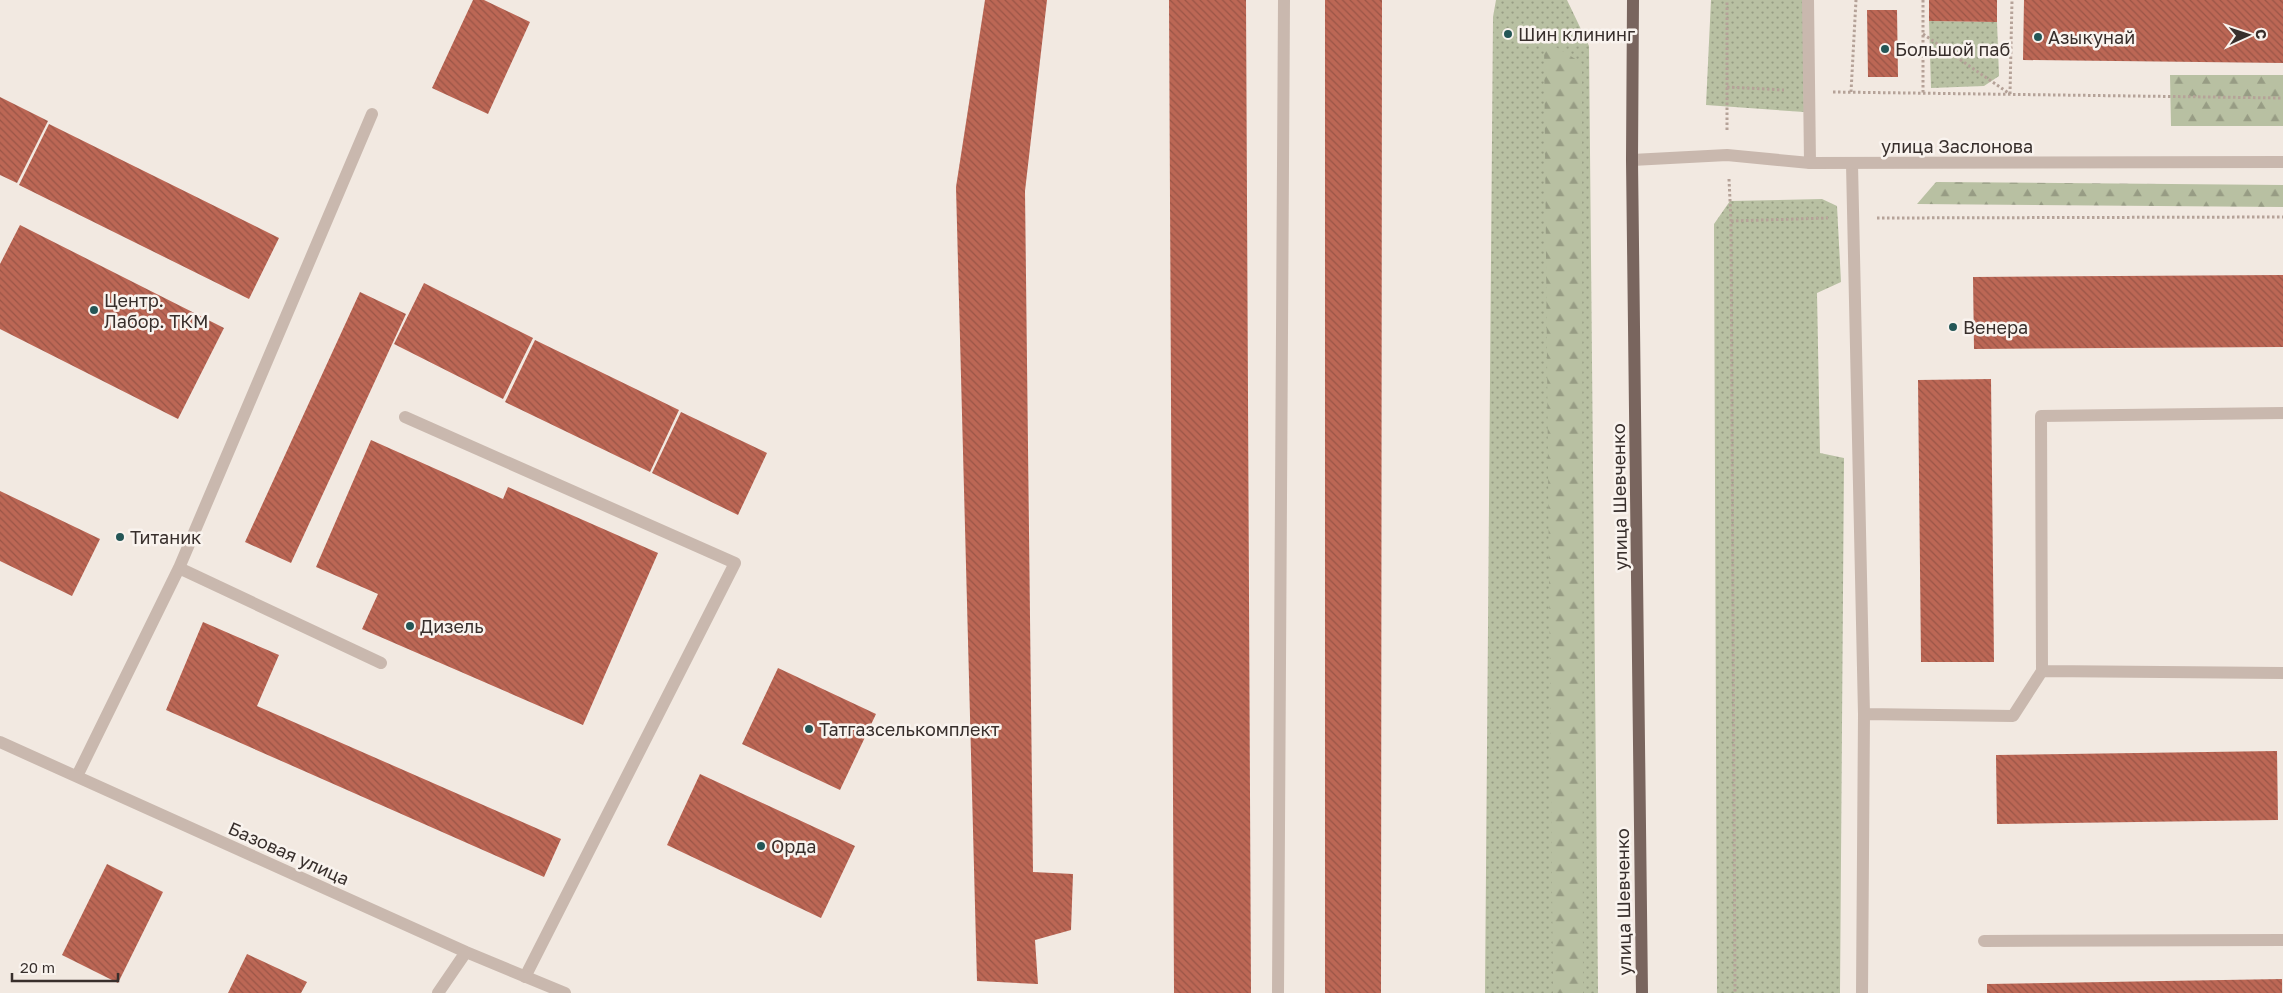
<svg xmlns="http://www.w3.org/2000/svg" width="2283" height="993" viewBox="0 0 2283 993" font-family="'Golos Text',sans-serif">
<defs>
<pattern id="grass-dots" width="8" height="8" patternUnits="userSpaceOnUse" patternTransform="scale(1.25)"><rect width="8" height="8" fill="#b8c0a2"/><path d="M2 2h.1M6 6h.1" fill="none" stroke="#979c84" stroke-width="1.8" stroke-linecap="round"/></pattern>
<pattern id="forest-firs" width="22" height="20" patternUnits="userSpaceOnUse" patternTransform="scale(1.25)"><rect width="22" height="20" fill="#b8c0a2"/><path d="M5 1l3.5 6h-7zM16 11l3.5 6h-7z" fill="#979c84"/></pattern>
<pattern id="building-back-hatch" width="6" height="6" patternUnits="userSpaceOnUse" patternTransform="scale(1.25)"><rect width="6" height="6" fill="#bc6755"/><path d="M-1 5l2 2M0 0l6 6M5-1l2 2" fill="none" stroke="#9a5547"/></pattern>
</defs>
<rect width="100%" height="100%" fill="#f2e9e1"/>
<path fill="url(#grass-dots)" d="M1496 0H1567L1589 46 1598 993H1485L1493 17Z
M1711 0H1803L1804 112 1706 105Z
M1929 21 1997 22 1999 76 1984 86 1931 88Z
M1822 199 1837 206 1841 282 1817 293 1820 453 1844 458 1840 993H1717L1714 224 1730 201Z"/>
<path fill="url(#forest-firs)" d="M1544 40 1582 63 1583 993H1553Z
M2170 75H2283V126H2171Z
M1936 182 2283 185V207L1917 204Z"/>
<path fill="url(#building-back-hatch)" d="M473 0H484L530 22 488 114 432 88Z
M985 0H1047L1025 191 1033 872 1073 874 1071 930 1035 940 1038 984 977 981 956 187Z
M1169 0H1246L1251 993H1174Z
M1325 0H1382L1381 993H1325Z
M1929 0H1997V22L1929 21Z
M2024 0H2283V63L2023 60Z
M1867 10H1897L1898 77H1868Z
M0 97 48 121 17 183 0 175Z
M49 124 279 238 249 299 19 185Z
M20 225 224 328 178 419 0 329V264Z
M2283 275V347L1974 349 1973 277Z
M424 283 533 338 503 399 394 344Z
M360 292 406 314 291 563 245 542Z
M535 340 679 410 650 472 505 402Z
M1991 379 1994 662H1921L1918 380Z
M681 412 767 453 738 515 652 473Z
M371 440 503 499 508 487 658 553 583 725 362 629 378 594 316 567Z
M0 491 100 539 72 596 0 561Z
M203 622 279 655 257 706 561 839 544 877 166 710Z
M778 668 876 714 840 790 742 744Z
M2277 751 2278 820 1997 824 1996 755Z
M700 774 855 846 821 918 667 845Z
M107 864 163 892 118 983 62 955Z
M247 954 307 982 301 993H228Z
M2282 979V993H1987V984Z"/>
<g fill="none" stroke-linecap="round" stroke-linejoin="round">
<path stroke="#b5a298" stroke-width="3" stroke-dasharray="2.5 2.5" stroke-linecap="butt" d="M1923 0V93
M1923 34 2010 94
M1727 87 1784 90
M1833 92 2283 98
M1851 92 1856 0
M2010 94 2012 0
M1727 130V0
M1729 179 1731 221 1735 993
M1877 218 2283 217
M1731 221 1828 218"/>
<path stroke="#c9b8ae" stroke-width="12" d="M1808 0 1810 163
M1852 164 1864 714 1862 993
M405 417 735 563 525 977
M179 568 381 663
M2042 671 2041 416 2283 413
M1864 714 2013 716 2042 671 2283 673
M77 776 179 568 372 114
M1984 941 2283 940
M1278 993 1284 0"/>
<path stroke="#c9b8ae" stroke-width="12" d="M1632 160 1727 155 1810 163 2283 162"/>
<path stroke="#c9b8ae" stroke-width="12" d="M0 742 466 952 565 993
M438 993 466 952"/>
<path stroke="#79655e" stroke-width="12" d="M1633 0 1632 160 1642 993"/>
</g>
<g fill="#245656" stroke="#f9f3ee" stroke-width="2">
<circle cx="1508" cy="34" r="5"/>
<circle cx="2038" cy="37" r="5"/>
<circle cx="1885" cy="49" r="5"/>
<circle cx="94" cy="310" r="5"/>
<circle cx="1953" cy="327" r="5"/>
<circle cx="120" cy="537" r="5"/>
<circle cx="410" cy="626" r="5"/>
<circle cx="809" cy="729" r="5"/>
<circle cx="761" cy="846" r="5"/>
</g>
<g text-anchor="middle" dominant-baseline="central" stroke-width="5" stroke-linejoin="round" paint-order="stroke">
<g font-size="18" fill="#382f2c" stroke="#f9f3ee" text-anchor="start">
<text x="1518" y="34">Шин клининг</text>
<text x="2048" y="37">Азыкунай</text>
<text x="1895" y="49">Большой паб</text>
<text x="104" y="300">Центр.<tspan x="104" dy="21">Лабор. ТКМ</tspan></text>
<text x="1963" y="327">Венера</text>
<text x="130" y="537">Титаник</text>
<text x="420" y="626">Дизель</text>
<text x="819" y="729">Татгазселькомплект</text>
<text x="771" y="846">Орда</text>
</g>
<g font-size="18" fill="#382f2c" stroke="#f9f3ee">
<text x="1957" y="146">улица Заслонова</text>
<text transform="translate(1619 497) rotate(-91)">улица Шевченко</text>
<text transform="translate(289 853) rotate(24)">Базовая улица</text>
<text transform="translate(1623 902) rotate(-91)">улица Шевченко</text>
</g>
</g>
<g transform="translate(2248 35) rotate(87)" stroke="#f9f3ee" stroke-width="4" paint-order="stroke">
<path d="M0-4L9 19L0 12L-9 19Z" fill="#382f2c"/>
<text y="-8" font-size="14" font-weight="bold" text-anchor="middle" fill="#382f2c">С</text>
</g>
<path d="M12 973v8h106v-8" fill="none" stroke="#382f2c" stroke-width="2.5"/>
<text x="20" y="973" font-size="15" fill="#382f2c" stroke="#f9f3ee" stroke-width="4" paint-order="stroke">20 m</text>
</svg>
